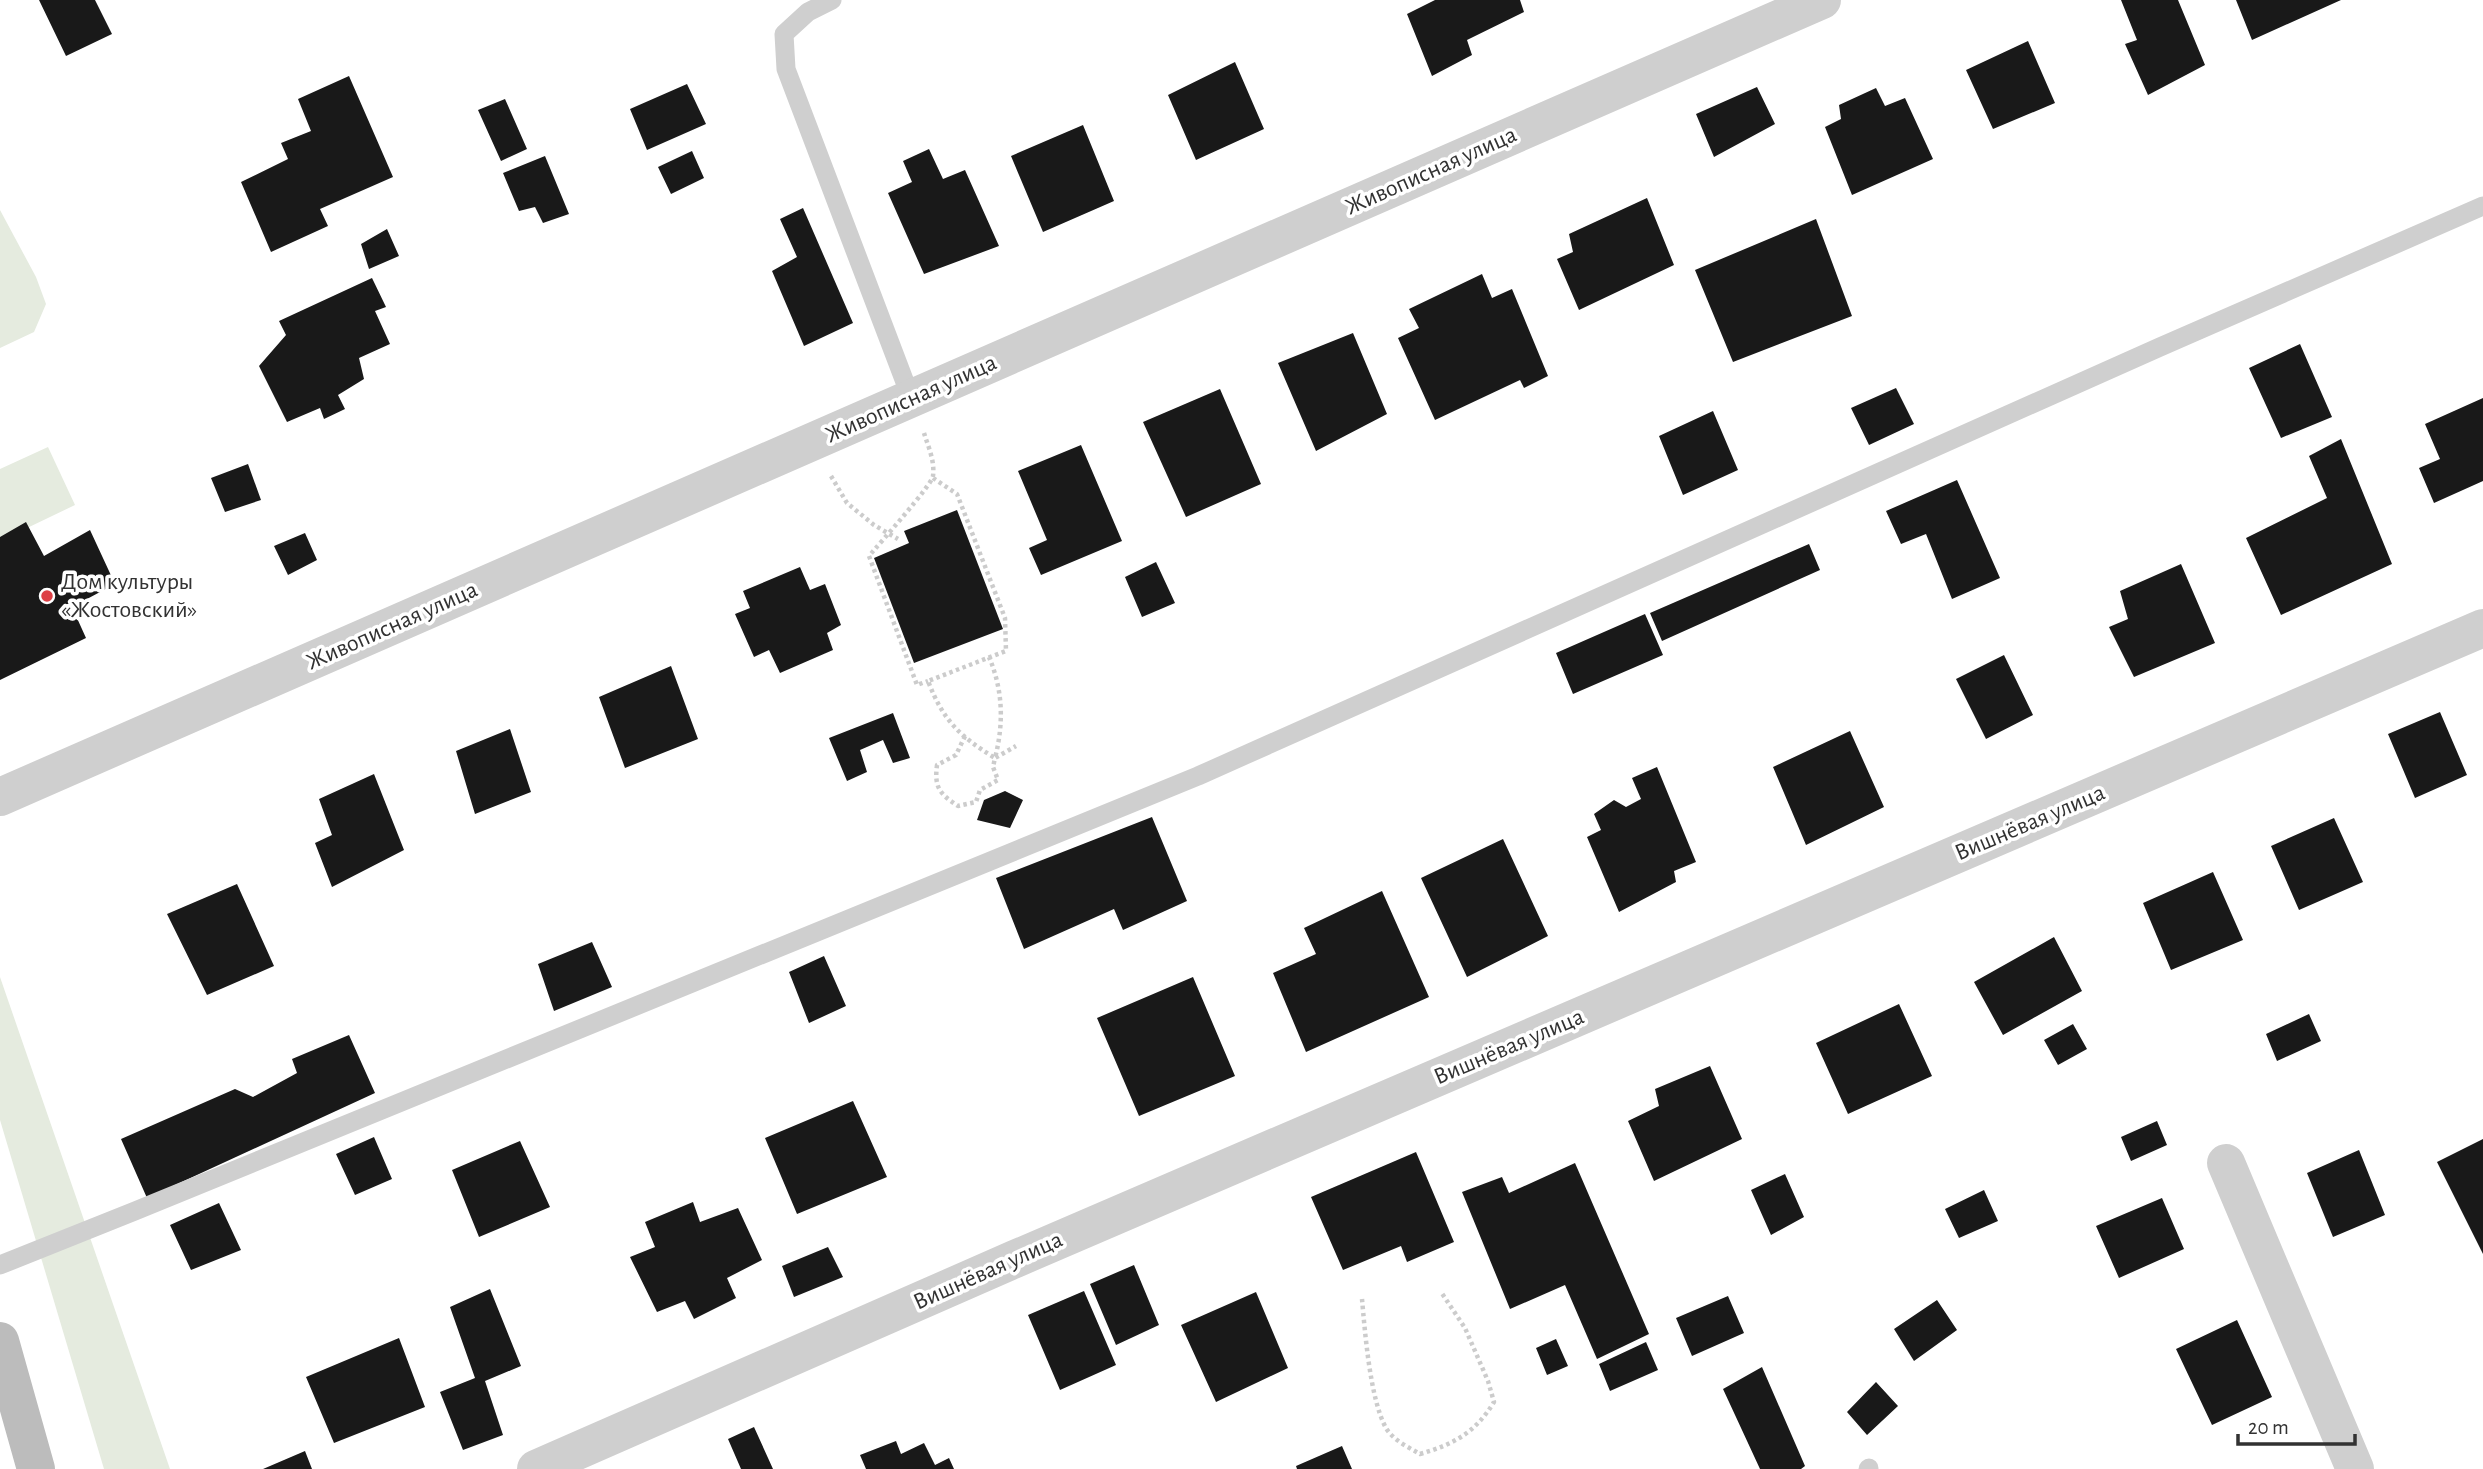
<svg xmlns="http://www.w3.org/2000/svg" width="2483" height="1469" viewBox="0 0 2483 1469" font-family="'Alegreya Sans',sans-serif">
<rect width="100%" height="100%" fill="#fff"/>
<path fill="#e5ebdf" d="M0 210 36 277 46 304 34 332 0 348Z
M48 447 75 505 0 541V469Z
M0 977 170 1469H104L0 1120Z"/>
<path fill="#191919" d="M39 0H95L112 34 66 56Z
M1435 0H1520L1524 12 1467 40 1472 55 1432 76 1407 14Z
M2121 0H2178L2205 65 2148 95 2125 44 2137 40Z
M2236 0H2341L2252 40Z
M2028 41 2055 103 1993 129 1966 70Z
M1235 62 1264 129 1196 160 1168 95Z
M349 76 393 177 320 209 328 226 271 252 241 182 288 159 281 143 311 131 298 99Z
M687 84 706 124 647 150 630 109Z
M1757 87 1775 124 1714 157 1696 114Z
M1876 88 1885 106 1905 98 1933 159 1852 195 1825 127 1841 119 1839 105Z
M505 99 527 149 501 161 478 110Z
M1083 125 1114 201 1043 232 1011 156Z
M929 149 943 179 965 170 999 246 924 274 888 193 912 182 903 161Z
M692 151 704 178 671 194 658 167Z
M545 156 569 214 543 223 535 207 519 211 503 173Z
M1647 198 1674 265 1579 310 1557 259 1573 252 1569 234Z
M803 208 853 323 804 346 772 271 797 257 780 219Z
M1816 219 1852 316 1733 362 1695 270Z
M387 229 399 256 369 269 361 244Z
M1482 274 1492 298 1512 289 1548 376 1524 388 1520 380 1435 420 1398 338 1419 328 1409 309Z
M372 278 386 307 375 311 390 344 359 358 364 379 338 395 345 409 324 419 320 408 287 422 259 366 286 335 279 321Z
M1353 333 1387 414 1316 451 1278 363Z
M2300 344 2332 417 2281 438 2249 368Z
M1896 388 1914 424 1869 445 1851 408Z
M1220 389 1261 484 1186 517 1143 422Z
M2483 398V481L2434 503 2419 468 2440 459 2425 424Z
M1713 411 1738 470 1683 495 1659 436Z
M2341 439 2392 564 2281 615 2246 538 2327 498 2309 456Z
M1081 445 1122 541 1041 575 1029 548 1047 540 1018 471Z
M248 464 261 500 225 512 211 478Z
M1957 480 2000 578 1952 599 1926 534 1901 544 1886 511Z
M957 510 1003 629 914 663 874 558 909 543 904 531Z
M26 522 44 556 90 530 115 584 72 607 86 638 0 680V537Z
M305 533 317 560 288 575 274 546Z
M1809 544 1820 570 1662 641 1650 613Z
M1156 562 1175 603 1142 617 1125 577Z
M2181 564 2215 643 2134 677 2109 627 2128 619 2120 591Z
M800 567 810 590 825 584 841 625 827 633 833 650 780 673 769 650 754 657 735 614 750 608 743 591Z
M1645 614 1663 655 1573 694 1556 653Z
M2004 655 2033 715 1986 739 1956 679Z
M671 666 698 739 625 768 599 697Z
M2440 712 2467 775 2415 798 2388 734Z
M893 713 910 758 893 763 883 740 860 750 867 772 847 781 829 738Z
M510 729 531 792 475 814 456 751Z
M1850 731 1884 807 1806 845 1773 767Z
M1657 767 1696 862 1674 871 1676 882 1619 912 1587 837 1601 830 1594 814 1614 800 1626 807 1641 799 1632 778Z
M374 774 404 850 332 887 315 843 332 835 319 799Z
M1005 791 1023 800 1010 828 977 820 984 800Z
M1152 817 1187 901 1123 930 1114 909 1024 949 996 878Z
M2334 818 2363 882 2299 910 2271 846Z
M1503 839 1548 936 1467 977 1421 878Z
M2213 872 2243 940 2171 970 2143 903Z
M237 884 274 966 207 995 167 914Z
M1382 891 1429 997 1306 1052 1273 973 1316 954 1304 928Z
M2054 937 2082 991 2003 1035 1974 982Z
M592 942 612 987 554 1011 538 964Z
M824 956 846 1006 809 1023 789 972Z
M1193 977 1235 1076 1139 1116 1097 1018Z
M1899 1004 1932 1076 1848 1114 1816 1043Z
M2309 1014 2321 1041 2277 1061 2266 1034Z
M2073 1024 2087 1049 2058 1065 2044 1040Z
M349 1035 375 1093 147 1198 121 1139 235 1089 253 1097 297 1073 292 1059Z
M1710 1066 1742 1139 1654 1181 1628 1121 1659 1106 1655 1089Z
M853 1101 887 1177 797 1214 765 1138Z
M2157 1121 2167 1145 2131 1161 2121 1137Z
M374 1137 392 1179 355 1195 336 1154Z
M2483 1139V1254L2437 1162Z
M520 1141 550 1207 479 1237 452 1170Z
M2359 1150 2385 1215 2333 1237 2307 1173Z
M1416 1152 1454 1242 1407 1262 1401 1246 1343 1270 1311 1197Z
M1575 1163 1649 1334 1597 1359 1565 1285 1510 1309 1462 1192 1502 1177 1509 1193Z
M1785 1174 1804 1217 1771 1235 1751 1190Z
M1984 1190 1998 1221 1959 1238 1945 1209Z
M2162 1198 2184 1249 2119 1278 2096 1226Z
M693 1202 700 1222 738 1208 762 1260 727 1278 736 1298 694 1319 685 1301 657 1312 630 1257 655 1247 645 1222Z
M219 1203 241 1250 191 1270 170 1225Z
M828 1247 843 1277 794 1297 782 1266Z
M1134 1265 1159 1325 1116 1345 1090 1284Z
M490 1289 521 1366 485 1381 503 1435 463 1450 440 1392 475 1378 450 1307Z
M1084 1291 1116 1365 1060 1390 1028 1315Z
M1256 1292 1288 1368 1216 1402 1181 1325Z
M1728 1296 1744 1333 1692 1356 1676 1318Z
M1937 1300 1957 1330 1914 1361 1894 1329Z
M2237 1320 2272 1397 2212 1425 2176 1349Z
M399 1338 425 1407 334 1443 306 1377Z
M1556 1339 1568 1366 1547 1375 1536 1348Z
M1646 1342 1658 1370 1610 1391 1599 1364Z
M1762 1367 1805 1466 1801 1469H1760L1723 1389Z
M1876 1382 1898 1406 1867 1435 1847 1412Z
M754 1427 773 1469H741L728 1439Z
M896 1441 901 1454 924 1443 935 1465 949 1458 954 1469H866L860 1455Z
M1342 1446 1352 1469H1297L1296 1466Z
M305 1451 312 1469H263Z"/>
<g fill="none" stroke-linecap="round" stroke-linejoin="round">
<path stroke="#ccc" stroke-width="4.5" stroke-dasharray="3.5 3.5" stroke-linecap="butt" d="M924 433C928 446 935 461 933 476 932 485 879 544 869 556L917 685 928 681
M831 476 847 503 874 525 898 539
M933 478 957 494 1005 618 1006 651 928 681C943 720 959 736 995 758 1004 723 1003 690 989 657
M965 736 956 755 937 765C934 788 940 794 958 806L976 802 980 790 998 780 993 767 995 758 1016 746
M1362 1299C1365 1332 1370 1399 1386 1428 1393 1440 1408 1447 1420 1454 1454 1444 1475 1433 1494 1402L1488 1381 1465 1328 1441 1292"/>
<path stroke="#cfcfcf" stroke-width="19" d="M832 0 808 12 784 34 786 69 911 398
M0 1265 135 1211 1198 776 2160 347 2483 206
M1868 1469 1869 1468"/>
<path stroke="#cfcfcf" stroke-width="38" d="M0 797 1822 0
M2226 1163 2355 1469
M536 1469 1015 1259 2483 628"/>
<path stroke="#bcbcbc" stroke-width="38" d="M0 1341 36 1469"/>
</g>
<circle fill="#dd4046" stroke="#fff" stroke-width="2.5" cx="47" cy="596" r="7"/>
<g text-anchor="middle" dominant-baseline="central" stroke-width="7" stroke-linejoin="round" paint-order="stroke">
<g font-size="24" fill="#323232" stroke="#fff">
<text transform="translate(1431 171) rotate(-24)">Живописная улица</text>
<text transform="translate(911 399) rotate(-24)">Живописная улица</text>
<text transform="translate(392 626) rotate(-24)">Живописная улица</text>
<text transform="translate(2030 823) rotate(-23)">Вишнёвая улица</text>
<text transform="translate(1509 1047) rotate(-23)">Вишнёвая улица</text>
<text transform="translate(988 1271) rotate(-24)">Вишнёвая улица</text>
</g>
<g font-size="24" fill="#323232" stroke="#fff" text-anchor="start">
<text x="61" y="582">Дом культуры<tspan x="61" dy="28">«Жостовский»</tspan></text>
</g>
</g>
<path d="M2238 1434v10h117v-10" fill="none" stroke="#323232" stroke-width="3.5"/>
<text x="2248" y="1434" font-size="21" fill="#323232" stroke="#ffffff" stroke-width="5" paint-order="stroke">20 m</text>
</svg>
